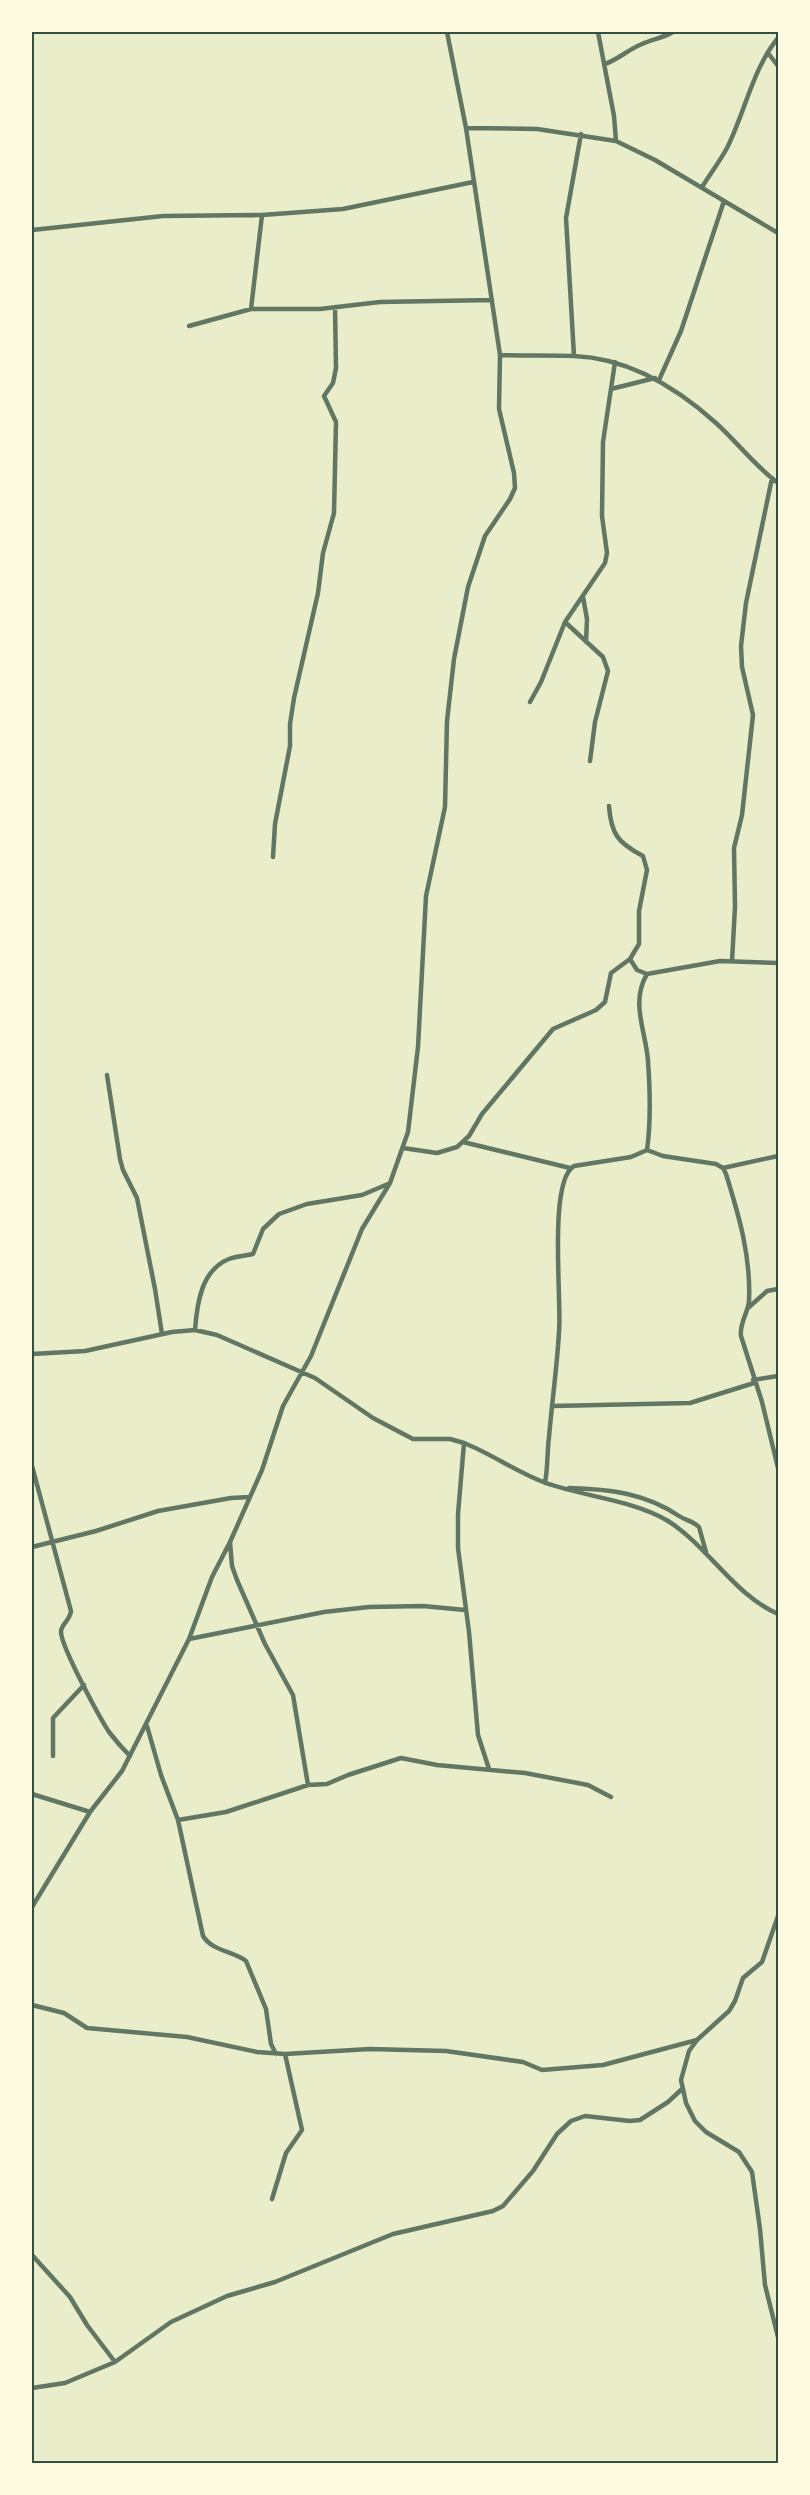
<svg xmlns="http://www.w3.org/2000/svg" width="810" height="2495" viewBox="0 0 810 2495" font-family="'Noto Sans',sans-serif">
<rect width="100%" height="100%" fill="#e9edc9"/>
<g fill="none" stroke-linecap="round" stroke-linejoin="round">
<path stroke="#617663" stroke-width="4.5" d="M598 32 614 116 616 141
M768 53 778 66
M605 64C619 59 629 49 642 44 653 39 663 38 673 32
M466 128 537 129 616 141 655 160 778 233
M702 187C710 174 720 161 727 148 745 112 753 68 778 38
M32 230 163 216 262 215 343 209 473 182
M251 309 262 215
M189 326 251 309H320L380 302 492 300
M500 355C525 356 549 355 574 356 628 358 676 387 716 423 737 442 755 466 778 483
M574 356 566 218 581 134
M659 380 681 331 724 201
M611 389 655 378
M583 597 587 619 586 642
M565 622 603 657 608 671 595 722 590 761
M530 702 541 682 565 622 605 563 607 553 602 516 603 442 615 362
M273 857 275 824 290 746V724L294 698 318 593 323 553 334 513 336 422 324 396 333 383 336 368 335 307
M630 959 637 970 647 974 720 961 778 963
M732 961 735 907 734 848 742 815 753 715 742 667 741 646 746 603 772 478
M107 1075 120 1159 123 1170 137 1198 155 1289 162 1334
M463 1142 570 1168
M403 1148 437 1153 457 1147 469 1136 482 1114 553 1029 596 1010 605 1002 611 973 630 959 639 944V911L647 870 643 856C618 843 611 834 609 806
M647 1150 663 1156 716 1164 723 1168 726 1174C739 1216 751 1256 749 1301 748 1313 739 1324 741 1336L762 1402 778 1468
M723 1168 778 1156
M748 1308 767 1291 778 1289
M195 1330C197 1304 201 1270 229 1259 237 1256 245 1256 253 1254L263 1229 279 1214 307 1204 362 1195 388 1184
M32 1354 85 1351 172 1332 195 1330 217 1335 315 1378 373 1418 413 1439H450L464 1443C492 1454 518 1473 546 1483 585 1497 633 1500 668 1521 709 1547 733 1594 778 1614
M753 1380 778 1376
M553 1406 690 1403 754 1383
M464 1443 458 1514V1548L469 1632 478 1735 489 1769
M32 1466 71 1611C70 1620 62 1624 61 1631 60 1645 100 1718 109 1732 116 1741 123 1749 130 1756
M545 1483C548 1467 547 1453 549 1437 552 1402 557 1367 559 1332 562 1301 548 1181 574 1166L631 1157 647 1150C651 1122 650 1089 648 1061 646 1031 630 1003 647 974
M569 1488C609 1489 645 1493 679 1516 685 1520 693 1521 699 1527L706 1552
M230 1542 232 1566 237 1580 265 1644 293 1695 308 1785
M32 1547 96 1531 158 1511 231 1498 250 1497
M189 1639 324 1612 369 1607 423 1606 465 1610
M147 1726 161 1775 178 1820 203 1936C212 1951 233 1951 246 1961L266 2009 271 2044 276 2054
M53 1756V1718L84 1685
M32 1794 90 1812
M178 1820 226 1812 308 1785 327 1784 348 1775 401 1758 437 1765 525 1773 588 1785 611 1797
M32 1907 90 1812 122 1771 189 1639 212 1577 230 1542 262 1470 283 1406 311 1356 362 1229 390 1183 408 1132 418 1047 426 896 445 807 447 721 454 659 468 587 485 536 510 499 515 488 514 473 499 409 500 355 466 128 447 32
M778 1916 762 1962 743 1978 735 2001 729 2011 697 2040 689 2051 681 2080 686 2103 695 2121 706 2132 739 2152 752 2172 760 2229 765 2285 778 2337
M32 2005 64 2013 87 2028 187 2037 257 2052 285 2054 370 2049 446 2051 523 2062 542 2070 603 2065 697 2040
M272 2199 286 2153 302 2130 285 2054
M32 2255 70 2297 87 2325 115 2362
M32 2388 65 2383 115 2362 171 2322 227 2296 275 2282 393 2234 493 2211 503 2206 533 2171 557 2134 571 2121 585 2116 630 2121 640 2120 668 2102 682 2089"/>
</g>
<rect width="810" height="2495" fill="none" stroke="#fefae0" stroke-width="66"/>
<rect x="33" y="33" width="744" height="2429" fill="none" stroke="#344e41" stroke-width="2"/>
</svg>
